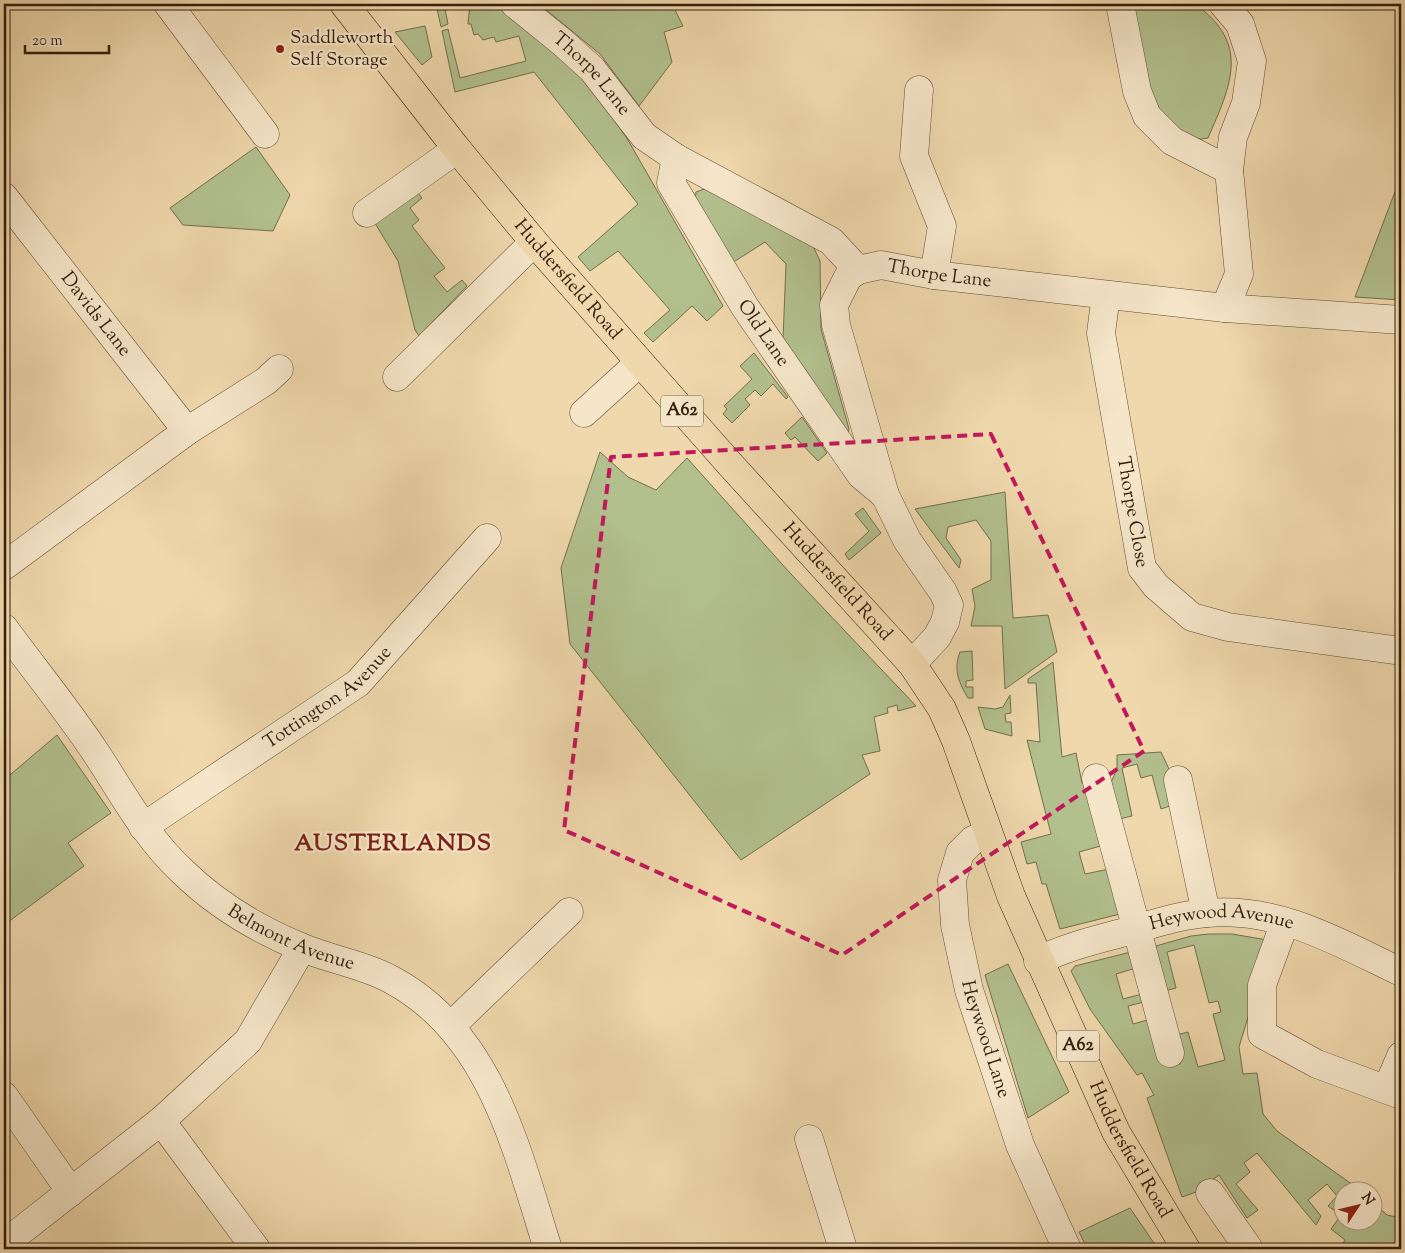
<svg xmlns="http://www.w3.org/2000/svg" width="1405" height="1253" viewBox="0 0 1405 1253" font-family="'Sorts Mill Goudy',serif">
<rect width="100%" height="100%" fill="#efd8ac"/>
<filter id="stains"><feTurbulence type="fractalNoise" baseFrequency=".004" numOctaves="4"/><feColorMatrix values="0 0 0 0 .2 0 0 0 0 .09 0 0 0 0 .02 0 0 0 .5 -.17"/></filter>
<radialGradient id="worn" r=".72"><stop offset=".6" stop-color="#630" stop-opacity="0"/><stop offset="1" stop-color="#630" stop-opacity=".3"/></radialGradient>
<path fill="#b2c08e" stroke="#726f4c" d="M436 4H444L448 24 441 27Z
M470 4H494L585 77 628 140 723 306 707 321 692 306 653 342 644 333 670 310 618 251 590 271 578 257 638 204 534 72 455 92 442 31 448 29 460 78 526 61 519 36 496 42 494 37 483 40 478 34 474 35 471 24H468Z
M539 4H672L683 26 664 32 672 62 639 106 600 54Z
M1126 4H1195C1251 44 1231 85 1208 138L1201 139 1181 135 1157 113Z
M425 26 432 57 422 65 395 32Z
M256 147 290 195 273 231 183 225 170 208Z
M1401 176V300L1355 297Z
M707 188 813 246 820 261 821 329 849 429 847 436 783 339 786 264 765 242 732 263 695 202 696 192Z
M415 189 422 198 410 208 419 220 412 226 445 268 434 276 447 292 462 280 467 286 419 336 415 330 398 261 373 220Z
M754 353 788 397 786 399 773 384 761 396 755 390 745 399 750 405 732 423 723 414 727 409 724 406 752 379 740 366Z
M802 417 827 453 818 461 795 437 791 440 785 433Z
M600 452 628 477 656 490 687 458 791 574 916 706 898 711 897 705 887 708 888 713 874 717 880 751 862 755 870 774 741 860 570 644 561 568Z
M1005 492 1013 618 1048 615 1057 652 1005 689 1002 626H971L975 606 972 589 991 580V541L976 520 948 527 946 538 961 560 959 568 915 509Z
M863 508 881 533 849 560 845 554 869 531 855 514Z
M972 651 973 680 966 681V687H973V698H968C959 683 953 670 960 652Z
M1053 662 1062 757 1076 753 1082 783 1090 781 1108 844 1079 852 1085 874 1114 868 1124 913 1060 929 1046 884H1042L1036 862 1027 864 1021 842 1051 834 1027 740 1040 742 1036 683H1028V679Z
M1010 695 1011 713 1005 714 1006 722H1011L1012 736 985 729 978 707 995 709 1003 707Z
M57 735 111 813 68 843 84 866 4 925V780Z
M1161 752 1169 769 1179 803 1161 809 1152 775 1141 778 1137 764 1122 768 1132 816 1115 820 1108 789 1117 769V755Z
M1209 934H1232L1267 940 1264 964 1239 1047 1243 1074 1257 1073 1263 1114 1277 1131 1360 1190H1342V1220H1372L1373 1202 1387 1215 1401 1218V1249H1349L1342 1245 1345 1240 1331 1229 1341 1215 1328 1206 1337 1196 1327 1184 1308 1200 1321 1216 1316 1225 1257 1153 1244 1163 1250 1172 1236 1184 1258 1210 1247 1218 1219 1175 1196 1192 1182 1197 1147 1098 1154 1095 1142 1073 1137 1075 1090 1009 1071 971 1075 966 1135 951 1139 967 1116 974 1123 999 1146 993 1148 1001 1128 1006 1133 1024 1151 1019 1165 1066 1180 1064 1173 1036 1188 1032 1198 1067 1225 1060 1213 1014 1221 1012 1218 1001 1209 1003 1194 945 1167 952 1176 988 1161 992 1149 948 1191 936Z
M1008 964 1069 1092 1028 1118 985 975Z
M1130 1208 1158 1249H1102L1099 1243 1086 1246 1079 1232Z"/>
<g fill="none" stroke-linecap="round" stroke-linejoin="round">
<defs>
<g id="minor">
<path d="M168 4 265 134"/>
<path id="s1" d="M515 4 562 42 592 69 644 136 676 158 831 241 858 270"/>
<path d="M1120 4 1137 91 1147 116 1172 141 1229 170"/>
<path d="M1223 4 1240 24 1252 61 1246 103 1233 137 1229 170 1239 274 1225 308"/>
<path d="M919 90 914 156 942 226 934 275"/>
<path id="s2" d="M676 158 671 183 745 307 861 475 885 495"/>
<path id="s3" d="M4 197 187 431"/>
<path d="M367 213 457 149"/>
<path id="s4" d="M1106 295 1101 333 1142 568 1156 586 1192 617 1228 627 1401 651"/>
<path d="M397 377 534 242"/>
<path d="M584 413 639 363"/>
<path d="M4 566 187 431 266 381 279 369"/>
<path id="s5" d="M4 628C34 669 66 708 94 750 122 792 145 837 183 872 217 905 259 930 303 948 332 960 365 965 392 980 491 1033 517 1151 548 1249"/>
<path id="s6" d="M912 664 937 637 945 622 949 605 943 592 907 540 885 495 836 325 834 305 848 277 858 270 881 265 934 275 1225 308 1401 320"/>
<path d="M1096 778 1170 1053"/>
<path d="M1178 780 1206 913"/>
<path id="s7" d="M143 827 358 683 487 538"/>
<path id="s8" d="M988 834 973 840 960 853 952 880 955 925 969 990 1020 1145 1067 1249"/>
<path d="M1285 922 1262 985V1034L1317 1064 1401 1095"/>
<path id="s9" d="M1038 961C1065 947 1096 940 1125 932 1151 925 1179 915 1207 913 1277 906 1340 943 1401 972"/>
<path d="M451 1026 569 912"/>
<path d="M1387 1089 1401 1056"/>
<path d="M4 1096 71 1192"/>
<path d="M161 1121 256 1249"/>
<path d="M809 1139 843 1249"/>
<path d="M1210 1193 1249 1249"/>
<path d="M4 1244 161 1121 248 1041 302 948"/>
</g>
<g id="major">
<path id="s10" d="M344 4 457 149 534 242 728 462 912 664 942 709 956 741 1011 896 1116 1132 1186 1249"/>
</g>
</defs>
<use href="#minor" stroke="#614c33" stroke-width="29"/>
<use href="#major" stroke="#321e0b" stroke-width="29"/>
<use href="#minor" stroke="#f5e6c9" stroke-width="28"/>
<use href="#major" stroke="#efd8ac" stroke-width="28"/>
</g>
<path fill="none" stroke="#c2185b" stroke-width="4" stroke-dasharray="10 6" stroke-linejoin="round" d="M991 434 1144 751 842 955 564 830 611 457Z"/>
<circle fill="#8f2418" stroke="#f5e6c9" stroke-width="2" cx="280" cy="49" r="5"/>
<g text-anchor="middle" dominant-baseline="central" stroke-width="4.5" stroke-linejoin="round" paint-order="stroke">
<g fill="#f5e6c9" stroke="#6c5a44" stroke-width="1">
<rect x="661" y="395.5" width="42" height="31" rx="4"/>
<rect x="1057" y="1030.5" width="42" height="31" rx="4"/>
</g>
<g font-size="18" font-weight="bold" fill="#321e0b">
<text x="682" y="411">A62</text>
<text x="1078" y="1046">A62</text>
</g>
<g font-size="19" fill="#321e0b" stroke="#f5e6c9" text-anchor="start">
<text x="290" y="38">Saddleworth<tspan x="290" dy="22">Self Storage</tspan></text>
</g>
<g font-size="19" fill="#321e0b" stroke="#f5e6c9">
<text stroke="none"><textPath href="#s1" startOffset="104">Thorpe Lane</textPath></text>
<text stroke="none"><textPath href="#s6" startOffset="522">Thorpe Lane</textPath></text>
<text stroke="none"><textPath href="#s10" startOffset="355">Huddersfield Road</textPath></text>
<text stroke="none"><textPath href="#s3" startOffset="149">Davids Lane</textPath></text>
<text stroke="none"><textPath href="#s2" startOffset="202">Old Lane</textPath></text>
<text stroke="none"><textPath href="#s4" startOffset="220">Thorpe Close</textPath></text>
<text stroke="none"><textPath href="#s10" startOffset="760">Huddersfield Road</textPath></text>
<text stroke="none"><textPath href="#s7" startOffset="226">Tottington Avenue</textPath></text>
<text stroke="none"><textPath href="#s9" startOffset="191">Heywood Avenue</textPath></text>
<text stroke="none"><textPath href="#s5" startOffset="431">Belmont Avenue</textPath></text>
<text stroke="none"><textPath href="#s8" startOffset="226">Heywood Lane</textPath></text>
<text stroke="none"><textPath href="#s10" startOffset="1405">Huddersfield Road</textPath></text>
</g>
<g font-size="24" font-weight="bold" letter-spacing="1" fill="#7a1f14" stroke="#f5e6c9">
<text x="393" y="844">AUSTERLANDS</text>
</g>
</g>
<rect width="1405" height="1253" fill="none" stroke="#efd8ac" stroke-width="20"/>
<rect x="5" y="5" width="1395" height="1243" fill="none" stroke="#321e0b" stroke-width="2.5"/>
<rect x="10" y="10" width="1385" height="1233" fill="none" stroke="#321e0b"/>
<g transform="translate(1358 1206) rotate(55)"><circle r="24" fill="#f5e6c9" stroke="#a7967d"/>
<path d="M0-4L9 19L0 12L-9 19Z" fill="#8f2418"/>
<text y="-8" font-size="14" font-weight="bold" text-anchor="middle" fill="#321e0b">N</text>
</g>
<path d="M25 45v8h84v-8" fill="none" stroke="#321e0b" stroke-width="2.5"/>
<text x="32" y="45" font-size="15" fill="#321e0b" stroke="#f5e6c9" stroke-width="4" paint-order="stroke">20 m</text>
<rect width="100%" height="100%" filter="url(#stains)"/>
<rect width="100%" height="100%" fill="url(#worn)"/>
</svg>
